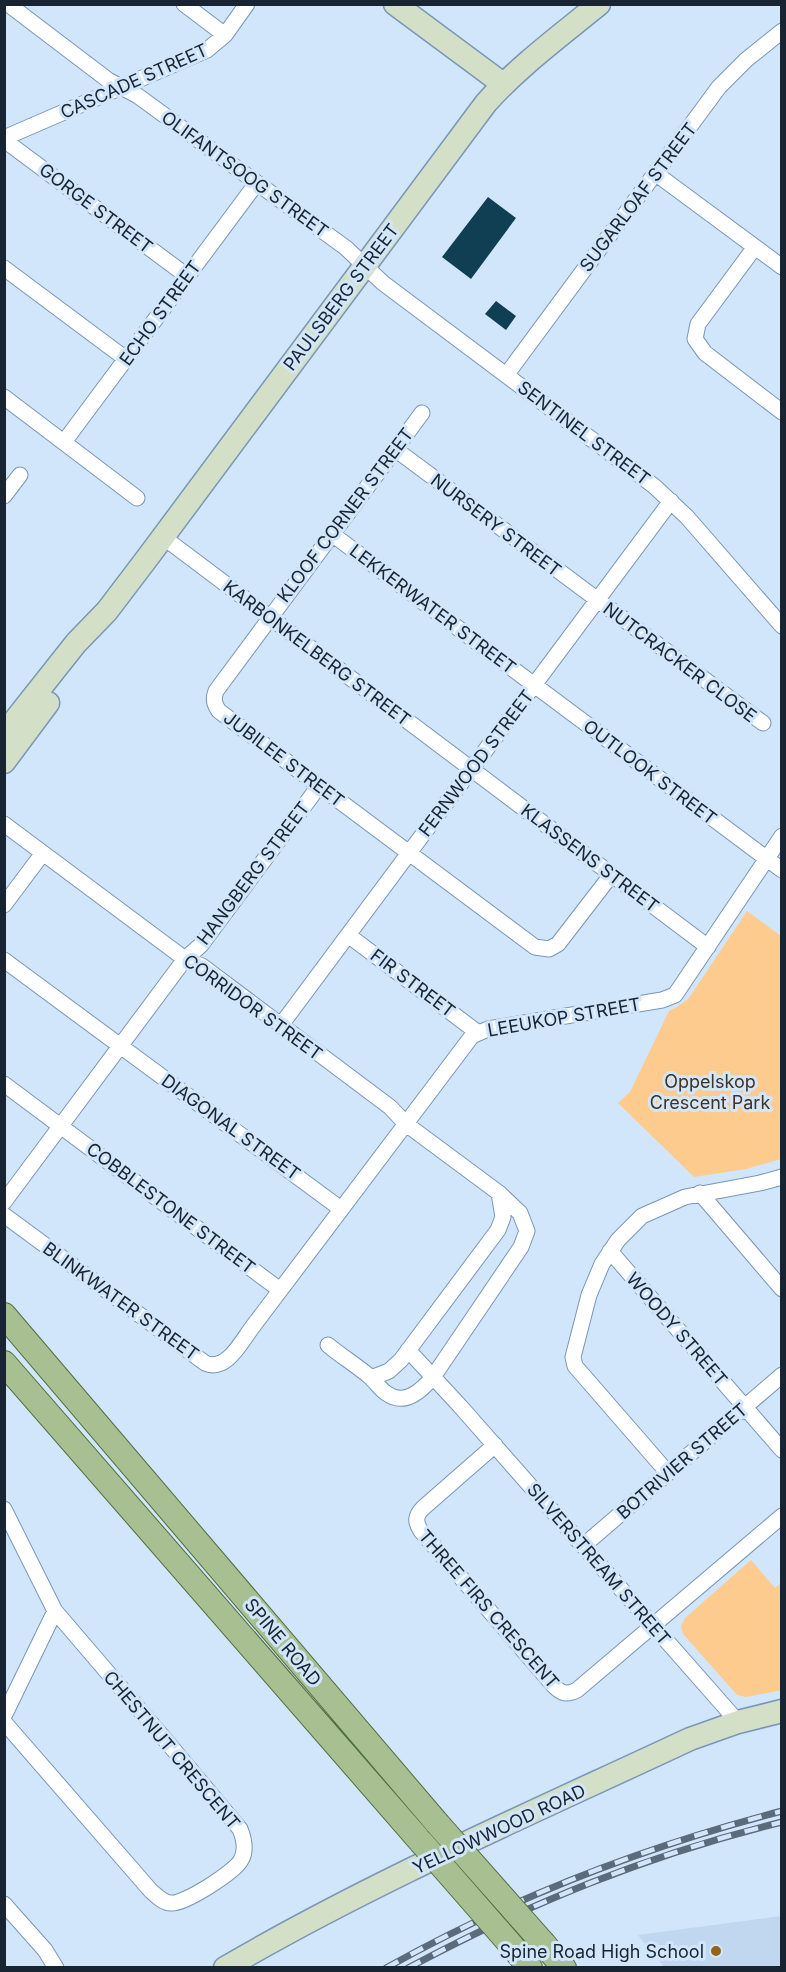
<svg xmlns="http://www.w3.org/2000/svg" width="786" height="1972" viewBox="0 0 786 1972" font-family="Inter,sans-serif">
<rect width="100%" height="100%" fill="#d2e6fb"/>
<path fill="#c1d7ef" d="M781 1916V1967H664L638 1935Z"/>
<path fill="#fecb8e" d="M747 911 781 936V1159L746 1169 694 1177 618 1103 630 1092 669 1011 677 1007 689 998Z
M751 1560 775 1588 781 1583 782 1690 746 1697 737 1695 683 1634 681 1626 685 1618Z"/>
<path fill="#103f53" d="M488 197 516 218 471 279 442 257Z
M496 301 516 316 506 330 485 314Z"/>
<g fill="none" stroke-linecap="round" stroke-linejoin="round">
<defs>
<path id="street" d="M8 4 108 80 138 96 346 248 383 283 654 486 687 517 782 626
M184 4 225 35
M4 138 207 50 225 35 247 4
M4 140 187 276
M655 173 782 267
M755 247 698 324 695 339 705 353 782 412
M4 268 126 359
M507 374 719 87 746 60 782 31
M4 397 137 498
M422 413 216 691C213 699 214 704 219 711L535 947 549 949 558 944 612 874
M64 442 256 184
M395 449 763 723
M4 496 20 475
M332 534 782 870
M163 537 708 947
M4 824 185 959 202 966 390 1107 406 1124 499 1193 520 1213 527 1231 521 1247 433 1377C422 1390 405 1407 386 1393 380 1389 375 1381 369 1376 356 1365 341 1356 328 1345
M4 905 43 853
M348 935 477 1032
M4 960 341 1209
M281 1025 671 501
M4 1084 280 1290
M700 1193 782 1289
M4 1202 185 959 201 945 319 786
M4 1215 205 1363C227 1373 242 1340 254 1325L472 1036 488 1029 662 1000 675 995 782 836
M610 1251 782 1450
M408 1350 460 1406 738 1722
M371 1378 389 1371 401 1360 498 1230 503 1217 499 1193
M495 1445 423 1508C415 1516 415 1522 421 1531L554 1686C562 1694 567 1695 577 1690L782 1516
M668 1473 575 1366 573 1357 589 1295 602 1264 618 1240 642 1216 685 1197 760 1183 782 1177
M4 1509 55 1611 162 1736 240 1829C244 1839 247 1850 241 1860 235 1872 183 1905 171 1903 163 1903 157 1896 151 1891L4 1722
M583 1546 782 1375
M4 1716 55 1611
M4 1904 45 1950 56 1968"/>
<path id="secondary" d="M395 4 503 84
M4 734 76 643 107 611 148 557 486 103C519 66 560 36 599 4
M4 762 48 703
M225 1968C374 1881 534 1812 690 1739L738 1722 782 1711"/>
<path id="primary" d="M4 1315 437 1823
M4 1363 421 1842
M544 1944 564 1968
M511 1945 530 1968"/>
</defs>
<use href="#street" stroke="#7896b8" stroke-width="17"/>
<use href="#secondary" stroke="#7896b8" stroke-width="25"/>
<use href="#primary" stroke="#506d3f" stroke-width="26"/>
<use href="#street" stroke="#fff" stroke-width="15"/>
<use href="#secondary" stroke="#d4dfc8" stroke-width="22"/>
<use href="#primary" stroke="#a8bf91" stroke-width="24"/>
<defs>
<path id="rail" d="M386 1968C511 1898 643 1847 782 1811
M408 1968C530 1903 647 1855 782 1822"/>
</defs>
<use href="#rail" stroke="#5c6b7b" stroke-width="7"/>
<use href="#rail" stroke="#d2e6fb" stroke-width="4.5" stroke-dasharray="14" stroke-linecap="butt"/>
<defs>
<path id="primary-bridge" d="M437 1823 544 1944
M421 1842 511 1945"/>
</defs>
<use href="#primary-bridge" stroke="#506d3f" stroke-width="26" stroke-linecap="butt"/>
<use href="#primary-bridge" stroke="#a8bf91" stroke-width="24"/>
</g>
<circle fill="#966216" stroke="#d2e6fb" stroke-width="2" cx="716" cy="1951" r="6"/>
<g text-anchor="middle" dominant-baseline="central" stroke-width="6" stroke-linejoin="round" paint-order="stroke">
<g font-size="18" fill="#182431" stroke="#d2e6fb">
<text transform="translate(134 81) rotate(-24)">CASCADE STREET</text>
<text transform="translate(245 174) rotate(36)">OLIFANTSOOG STREET</text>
<text transform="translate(638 197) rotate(-53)">SUGARLOAF STREET</text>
<text transform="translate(96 208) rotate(37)">GORGE STREET</text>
<text transform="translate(341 297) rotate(-53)">PAULSBERG STREET</text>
<text transform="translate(160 313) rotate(-54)">ECHO STREET</text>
<text transform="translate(584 433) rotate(37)">SENTINEL STREET</text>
<text transform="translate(345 515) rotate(-53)">KLOOF CORNER STREET</text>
<text transform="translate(496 525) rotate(37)">NURSERY STREET</text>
<text transform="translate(433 609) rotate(37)">LEKKERWATER STREET</text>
<text transform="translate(317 653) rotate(37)">KARBONKELBERG STREET</text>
<text transform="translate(680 662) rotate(37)">NUTCRACKER CLOSE</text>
<text transform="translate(284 759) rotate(37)">JUBILEE STREET</text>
<text transform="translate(476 763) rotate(-53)">FERNWOOD STREET</text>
<text transform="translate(650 772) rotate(37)">OUTLOOK STREET</text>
<text transform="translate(590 858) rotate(37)">KLASSENS STREET</text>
<text transform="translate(253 873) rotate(-53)">HANGBERG STREET</text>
<text transform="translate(413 983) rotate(37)">FIR STREET</text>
<text transform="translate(253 1007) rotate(36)">CORRIDOR STREET</text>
<text transform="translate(564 1017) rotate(-10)">LEEUKOP STREET</text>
<text transform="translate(231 1127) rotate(36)">DIAGONAL STREET</text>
<text transform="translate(171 1208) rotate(37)">COBBLESTONE STREET</text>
<text transform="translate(121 1301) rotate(36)">BLINKWATER STREET</text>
<text transform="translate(677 1329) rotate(49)">WOODY STREET</text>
<text transform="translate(682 1461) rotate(-41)">BOTRIVIER STREET</text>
<text transform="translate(599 1564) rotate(49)">SILVERSTREAM STREET</text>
<text transform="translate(489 1609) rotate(49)">THREE FIRS CRESCENT</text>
<text transform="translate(283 1642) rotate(50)">SPINE ROAD</text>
<text transform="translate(172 1750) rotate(50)">CHESTNUT CRESCENT</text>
<text transform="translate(499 1829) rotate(-25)">YELLOWWOOD ROAD</text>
</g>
<g font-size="18" fill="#42321f" stroke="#d2e6fb">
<text x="710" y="1081">Oppelskop<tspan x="710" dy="21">Crescent Park</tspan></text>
</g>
<g font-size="18" fill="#182431" stroke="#d2e6fb" text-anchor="end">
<text x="704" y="1951">Spine Road High School</text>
</g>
</g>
<rect width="786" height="1972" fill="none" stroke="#182431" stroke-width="12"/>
</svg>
